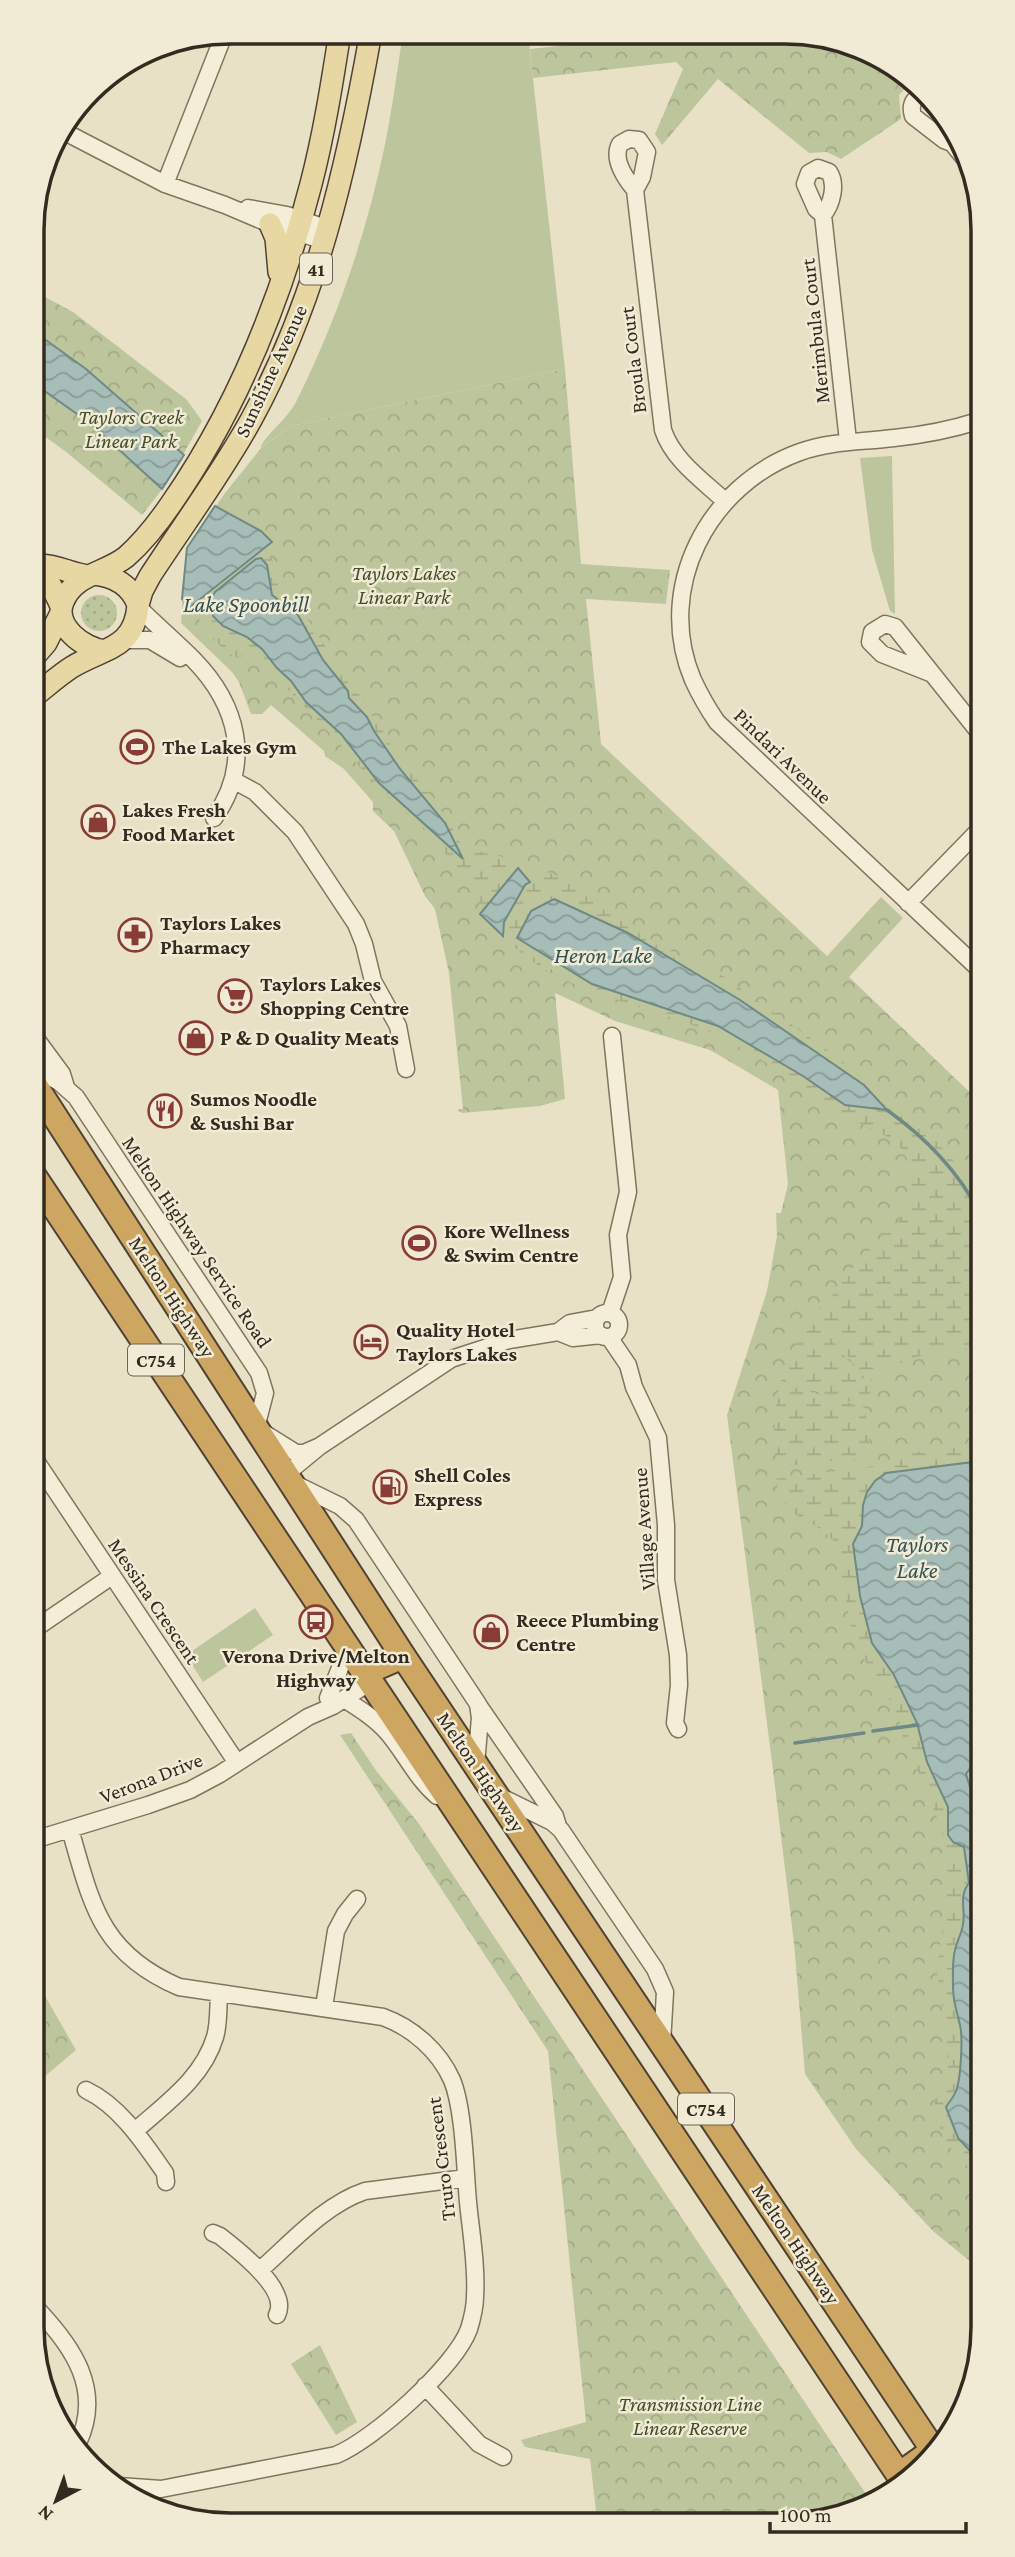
<svg xmlns="http://www.w3.org/2000/svg" width="1015" height="2557" viewBox="0 0 1015 2557" font-family="'Crimson Pro',serif">
<defs>
<pattern id="forest-crowns" width="20" height="18" patternUnits="userSpaceOnUse" patternTransform="scale(1.75)"><rect width="20" height="18" fill="#bdc59c"/><path d="M2 6a3 3 0 1 1 6 0M12 15a3 3 0 1 1 6 0" fill="none" stroke="#a3a986"/></pattern>
<pattern id="wetland-marsh" width="20" height="14" patternUnits="userSpaceOnUse" patternTransform="scale(1.75)"><rect width="20" height="14" fill="#bdc59c"/><path d="M1 5h8M5 5V1M11 12h8M15 12V8" fill="none" stroke="#a3a986"/></pattern>
<pattern id="garden-dots" width="8" height="8" patternUnits="userSpaceOnUse" patternTransform="scale(1.75)"><rect width="8" height="8" fill="#bdc59c"/><path d="M2 2h.1M6 6h.1" fill="none" stroke="#a3a986" stroke-width="1.8" stroke-linecap="round"/></pattern>
<pattern id="water-waves" width="16" height="10" patternUnits="userSpaceOnUse" patternTransform="scale(1.75)"><rect width="16" height="10" fill="#a7bdb8"/><path d="M0 5q4-4 8 0t8 0" fill="none" stroke="#899a95"/></pattern>
</defs>
<rect width="100%" height="100%" fill="#e9e1c6"/>
<path fill="#bdc59c" d="M403 33H528L565 369 291 426 260 448C270 429 287 421 298 398 337 319 366 235 384 149 392 111 397 72 403 33Z
M892 456 895 613V614L890 611 872 550 860 458Z
M33 589C47 603 45 618 33 633Z
M255 1608 273 1635 203 1682 186 1655Z"/>
<path fill="url(#forest-crowns)" d="M671 34 824 35 911 82 899 95 901 119 841 159 827 152 809 153 718 79 662 145 655 134 683 69 676 62 533 78 530 49Z
M32 290 73 312 187 400 202 421 167 483 142 515 65 451 33 428Z
M565 369 581 564 670 570 666 604 586 599 601 744 827 956 881 897 903 918 849 977 980 1102 983 2272 933 2231 856 2149 805 2074 794 1943 772 1762 727 1415 767 1291 777 1236 776 1213H781L788 1184 778 1090 710 1050 615 1021 555 993 565 1099 540 1106 462 1113 457 1110 463 1109 449 973 435 909 425 896 394 831 373 811V802L344 769 325 756 324 751 271 705 262 714H251L239 682 232 672 181 623 187 548 225 493 262 447 291 426Z
M351 1733 377 1772 419 1824 872 2503 837 2519 597 2520 590 2459 525 2447 521 2440 586 2422 548 2051 340 1735Z
M37 1982 76 2050 37 2083Z
M320 2345 357 2422 336 2435 291 2364Z"/>
<path fill="url(#wetland-marsh)" fill-rule="evenodd" d="M272 542 267 551C273 559 277 569 278 579 279 586 275 590 278 597L283 596 298 605 307 618 343 674 365 702 374 719 384 730 388 742 453 826 456 838C476 861 497 845 518 868L480 914 479 903 473 892 434 837 375 785 340 744 274 675 245 641 247 651 238 658C215 648 205 625 190 607ZM261 558 267 565 272 595 298 615 323 660 348 691 349 698 367 717 374 731 400 769 445 823 461 857 379 783 341 734 306 702 291 681 277 668 262 649 231 628 209 603 215 592 256 559Z
M547 872 565 879 608 913 660 945 696 965 723 976 837 1057 918 1121 953 1160 980 1198V1348C938 1348 902 1357 868 1382L814 1313 830 1298 854 1266 903 1217C913 1199 915 1169 903 1151 889 1131 858 1125 839 1113 827 1106 816 1097 804 1088 777 1069 748 1050 718 1036 647 1002 560 997 503 936 504 908 523 884 547 872ZM554 899 628 933 740 1000 864 1085 886 1109 845 1105 803 1076 718 1026 592 984 517 938 531 911Z
M815 1318 871 1390 865 1406 781 1381 797 1345Z
M780 1383 865 1408 871 1457 777 1467C773 1438 773 1412 780 1383Z
M981 1445V1461L886 1473 876 1481 867 1492 863 1505 862 1526 853 1544 860 1596 868 1629 894 1675 917 1723 927 1762 948 1807 949 1818 947 1827 953 1842 964 1847 969 1883 961 1905 964 1922 954 1953 953 1987V2002L963 2036 960 2048 961 2069 957 2078 956 2092 946 2107 958 2138 983 2165V2193L965 2162 948 2145 933 2114 935 2101 943 2088 948 2073 949 2056 937 1971 948 1877 946 1849 938 1820 917 1769 904 1744 901 1726 895 1708 863 1657 853 1635 834 1541 822 1530 790 1511 781 1497 775 1479 898 1463V1454Z"/>
<path fill="url(#garden-dots)" d="M81 613a18 18 0 1 1 36 0a18 18 0 1 1-36 0Z"/>
<path fill="url(#water-waves)" stroke="#6f8a85" stroke-width="2" d="M32 330 86 369 184 455 162 489 91 424 32 382Z
M215 506 261 531 272 542 190 607 182 599 187 548Z
M261 558 267 565 272 595 298 615 323 660 348 691 349 698 367 717 374 731 400 769 445 823 463 859 379 783 341 734 306 702 291 681 277 668 262 649 247 637 223 626 213 616 209 603 215 592 256 559Z
M518 868 530 882 525 885 504 922 503 936 480 914Z
M554 899 628 933 740 1000 864 1085 887 1110 845 1105 803 1076 718 1026 592 984 517 938 531 911Z
M981 1461V1764L972 1766 966 1774 982 1827 983 2165 958 2138 946 2107C949 2102 953 2098 955 2093 961 2083 963 2037 960 2025 957 2012 953 2001 953 1988 953 1976 952 1961 955 1950 957 1941 962 1933 963 1924 966 1910 958 1897 969 1883L964 1847 953 1842 948 1835V1807L927 1762 917 1723 894 1675 872 1643 860 1596 853 1544 862 1526 863 1505 867 1492 875 1481 886 1473Z"/>
<g fill="none" stroke-linecap="round" stroke-linejoin="round">
<path stroke="#6f8a85" stroke-width="3.5" d="M887 1110C925 1137 960 1173 980 1214
M873 1731 918 1725
M795 1743 864 1733"/>
<defs>
<path id="minor" d="M928 93C915 96 909 103 913 116L944 140 952 143V136
M61 130 165 184 225 205 270 224 325 241
M629 139 639 140 647 152 642 177 635 190C625 178 612 159 620 144Z
M952 143 965 159
M165 184 225 32
M635 190 663 430C673 460 702 480 725 501
M248 208 287 215 329 229
M823 215 816 209 805 184 809 173 818 168 829 172C837 184 832 204 823 215L848 441
M978 421C950 430 923 435 894 438 862 442 830 441 800 452 708 485 654 588 693 680 700 695 708 709 717 722L979 969
M138 607C156 625 175 641 193 659 238 705 253 763 214 818
M125 640H150L180 658
M930 673 882 654 870 642 872 632 885 624 895 627 978 731
M233 780 255 792 295 832 356 924 364 944 373 981 398 1026 406 1069
M908 903 979 830
M34 1036 62 1074 66 1087
M34 1068 59 1082 76 1097 259 1373 265 1393 256 1428 296 1453H304L320 1446
M595 1325a12 12 0 1 1 24 0a12 12 0 1 1-24 0Z
M610 1313 622 1277 618 1235 628 1192 612 1036
M558 1332 570 1323 597 1318
M609 1337 628 1365 634 1387 658 1438 666 1525V1580L678 1655 679 1685 675 1723 678 1729
M36 1461 237 1763
M286 1474 320 1446 451 1359 509 1340 558 1332 573 1338 601 1335
M291 1482 340 1506 356 1520 478 1704 480 1718 476 1764
M36 1628 112 1576
M328 1698 348 1648
M344 1699C360 1709 376 1719 388 1733 405 1753 416 1778 437 1796
M479 1706 555 1816 558 1826
M501 1797 552 1822 561 1830 655 1969 665 1992 662 2043
M70 1829C92 1905 100 1953 179 1987L383 2017C413 2028 439 2051 452 2080 464 2109 465 2169 468 2202 471 2233 477 2266 475 2297 475 2308 472 2319 469 2329 455 2367 373 2440 336 2455L161 2489 119 2486
M37 1839 148 1805 190 1790 220 1774 308 1717 333 1706 370 1682
M324 2007 336 1931 345 1914 357 1899
M86 2090C120 2106 144 2143 165 2173L166 2182
M135 2131C165 2104 203 2078 215 2037 219 2024 218 2008 219 1994
M213 2233 220 2236C238 2250 290 2290 277 2315
M260 2270C292 2242 324 2205 365 2191L466 2178
M38 2310C73 2347 103 2390 78 2443
M425 2386 479 2444 503 2457"/>
<path id="major" d="M270 224 276 238 279 272
M33 559C40 565 57 596 61 606
M40 565C57 565 71 574 88 576
M138 605 142 591 150 576C184 524 221 474 251 420 317 299 347 167 371 32
M105 651C84 649 53 626 63 602 74 574 104 574 126 557 143 542 158 523 171 504 237 409 282 296 311 184 324 134 332 83 340 32
M33 658 46 643 61 613
M33 697C46 687 58 676 72 667 103 648 135 649 138 605 131 585 114 576 94 574"/>
<path id="highway" d="M34 1084 403 1656 936 2454
M35 1178 905 2484
M364 1673 403 1656
M899 2475 934 2450"/>
</defs>
<use href="#minor" stroke="#82745e" stroke-width="19"/>
<use href="#major" stroke="#504232" stroke-width="24"/>
<use href="#highway" stroke="#504232" stroke-width="28"/>
<use href="#minor" stroke="#f4eed9" stroke-width="16"/>
<use href="#major" stroke="#e7d7a3" stroke-width="21"/>
<use href="#highway" stroke="#cda662" stroke-width="24"/>
</g>
<defs>
<symbol id="stadium-ring" viewBox="-11 -11 22 22"><circle r="9.5" fill="#f1ebd5" stroke="#893b36" stroke-width="1.5"/><path d="M0-5a6.5 5 0 1 0 0 10a6.5 5 0 1 0 0-10ZM-3.5-1.8h7v3.6h-7Z" fill="#893b36"/></symbol>
<symbol id="shop-ring" viewBox="-11 -11 22 22"><circle r="9.5" fill="#f1ebd5" stroke="#893b36" stroke-width="1.5"/><path d="M-5-2.5h2.3a2.7 3.5 0 0 1 5.4 0H5L5.5 6h-11ZM-1.5-2.5h3a1.5 2.3 0 0 0-3 0Z" fill="#893b36"/></symbol>
<symbol id="pharmacy-ring" viewBox="-11 -11 22 22"><circle r="9.5" fill="#f1ebd5" stroke="#893b36" stroke-width="1.5"/><path d="M-2-6h4v4h4v4h-4v4h-4v-4h-4v-4h4Z" fill="#893b36"/></symbol>
<symbol id="supermarket-ring" viewBox="-11 -11 22 22"><circle r="9.5" fill="#f1ebd5" stroke="#893b36" stroke-width="1.5"/><path d="M-6-5.5h2.5l.6 2H6L4.5 2H-2.5L-4.4-4H-6ZM-1.5 3.2a1.3 1.3 0 1 0 .1 0ZM3 3.2a1.3 1.3 0 1 0 .1 0Z" fill="#893b36"/></symbol>
<symbol id="restaurant-ring" viewBox="-11 -11 22 22"><circle r="9.5" fill="#f1ebd5" stroke="#893b36" stroke-width="1.5"/><path d="M-5-6h1v4h1v-4h1v4h1v-4h1v5L-1.5 .5V6h-2V.5L-5-1ZM5-6V6H3V1.5H1.5Q1.5-4 5-6Z" fill="#893b36"/></symbol>
<symbol id="hotel-ring" viewBox="-11 -11 22 22"><circle r="9.5" fill="#f1ebd5" stroke="#893b36" stroke-width="1.5"/><path d="M-6-4.5h1.5V1H6V5H4.5V3h-9V5H-6ZM-4 0a1.8 1.8 0 1 1 3.6 0ZM.5 0V-2.5h3Q6-2.5 6 0Z" fill="#893b36"/></symbol>
<symbol id="fuel-ring" viewBox="-11 -11 22 22"><circle r="9.5" fill="#f1ebd5" stroke="#893b36" stroke-width="1.5"/><path d="M-5.5-6h7V0h2V4h1.3V-2.5L3-4.5l.8-.8L6-3V5H2.5V1h-1V6h-7ZM-4.2-4.7v3.2H.2V-4.7Z" fill="#893b36"/></symbol>
<symbol id="bus-ring" viewBox="-11 -11 22 22"><circle r="9.5" fill="#f1ebd5" stroke="#893b36" stroke-width="1.5"/><path d="M-5-6H5V4H4V6H2V4H-2V6H-4V4H-5ZM-3.5-4V0h7V-4ZM-3.5 1.2v1.5H-2V1.2ZM2 1.2v1.5H3.5V1.2Z" fill="#893b36"/></symbol>
</defs>
<g fill-rule="evenodd">
<use href="#stadium-ring" x="118" y="728" width="38" height="38"/>
<use href="#shop-ring" x="79" y="803" width="38" height="38"/>
<use href="#pharmacy-ring" x="116" y="916" width="38" height="38"/>
<use href="#supermarket-ring" x="216" y="977" width="38" height="38"/>
<use href="#shop-ring" x="177" y="1019" width="38" height="38"/>
<use href="#restaurant-ring" x="146" y="1092" width="38" height="38"/>
<use href="#stadium-ring" x="400" y="1224" width="38" height="38"/>
<use href="#hotel-ring" x="352" y="1323" width="38" height="38"/>
<use href="#fuel-ring" x="371" y="1468" width="38" height="38"/>
<use href="#bus-ring" x="297" y="1603" width="38" height="38"/>
<use href="#shop-ring" x="472" y="1613" width="38" height="38"/>
</g>
<g text-anchor="middle" dominant-baseline="central" stroke-width="5" stroke-linejoin="round" paint-order="stroke">
<g fill="#f1ebd5" stroke="#6d6556" stroke-width="2">
<rect x="300" y="253.5" width="32" height="31" rx="5"/>
<rect x="128" y="1344.5" width="56" height="31" rx="5"/>
<rect x="678" y="2093.5" width="56" height="31" rx="5"/>
</g>
<g font-size="19" font-weight="bold" fill="#342b20">
<text x="316" y="269">41</text>
<text x="156" y="1360">C754</text>
<text x="706" y="2109">C754</text>
</g>
<g font-size="21" fill="#342b20" stroke="#f1ebd5">
<text transform="translate(815 331) rotate(-96)">Merimbula Court</text>
<text transform="translate(633 360) rotate(-97)">Broula Court</text>
<text transform="translate(271 371) rotate(-65)">Sunshine Avenue</text>
<text transform="translate(783 756) rotate(44)">Pindari Avenue</text>
<text transform="translate(197 1242) rotate(56)">Melton Highway Service Road</text>
<text transform="translate(172 1297) rotate(57)">Melton Highway</text>
<text transform="translate(644 1529) rotate(-94)">Village Avenue</text>
<text transform="translate(154 1601) rotate(56)">Messina Crescent</text>
<text transform="translate(481 1772) rotate(56)">Melton Highway</text>
<text transform="translate(151 1778) rotate(-21)">Verona Drive</text>
<text transform="translate(441 2159) rotate(-97)">Truro Crescent</text>
<text transform="translate(796 2244) rotate(56)">Melton Highway</text>
</g>
<g font-size="21" font-style="italic" fill="#424e29" stroke="#f1ebd5">
<text x="131" y="417">Taylors Creek<tspan x="131" dy="24">Linear Park</tspan></text>
<text x="404" y="573">Taylors Lakes<tspan x="404" dy="24">Linear Park</tspan></text>
<text x="690" y="2404">Transmission Line<tspan x="690" dy="24">Linear Reserve</tspan></text>
</g>
<g font-size="21" font-weight="bold" fill="#342b20" stroke="#f1ebd5" text-anchor="start">
<text x="162" y="747">The Lakes Gym</text>
<text x="122" y="810">Lakes Fresh<tspan x="122" dy="24">Food Market</tspan></text>
<text x="160" y="923">Taylors Lakes<tspan x="160" dy="24">Pharmacy</tspan></text>
<text x="260" y="984">Taylors Lakes<tspan x="260" dy="24">Shopping Centre</tspan></text>
<text x="220" y="1038">P &amp; D Quality Meats</text>
<text x="190" y="1099">Sumos Noodle<tspan x="190" dy="24">&amp; Sushi Bar</tspan></text>
<text x="444" y="1231">Kore Wellness<tspan x="444" dy="24">&amp; Swim Centre</tspan></text>
<text x="396" y="1330">Quality Hotel<tspan x="396" dy="24">Taylors Lakes</tspan></text>
<text x="414" y="1475">Shell Coles<tspan x="414" dy="24">Express</tspan></text>
<text x="516" y="1620">Reece Plumbing<tspan x="516" dy="24">Centre</tspan></text>
<text x="316" y="1656" text-anchor="middle">Verona Drive/Melton<tspan x="316" dy="24">Highway</tspan></text>
</g>
<g font-size="23" font-style="italic" fill="#315152" stroke="#f1ebd5">
<text x="246" y="604">Lake Spoonbill</text>
<text x="603" y="955">Heron Lake</text>
<text x="917" y="1544">Taylors<tspan x="917" dy="26">Lake</tspan></text>
</g>
</g>
<path d="M0 0H1015V2557H0ZM230 44H785A186 186 0 0 1 971 230V2327A186 186 0 0 1 785 2513H230A186 186 0 0 1 44 2327V230A186 186 0 0 1 230 44Z" fill="#f1ebd5" fill-rule="evenodd"/>
<path fill="none" stroke="#342b20" stroke-width="3.5" d="M230 44H785A186 186 0 0 1 971 230V2327A186 186 0 0 1 785 2513H230A186 186 0 0 1 44 2327V230A186 186 0 0 1 230 44Z"/>
<g transform="translate(56 2501) rotate(221)" stroke="#f1ebd5" stroke-width="5" paint-order="stroke">
<path d="M0-5L12 26L0 18L-12 26Z" fill="#342b20"/>
<text y="-10" font-size="19" font-weight="bold" text-anchor="middle" fill="#342b20">N</text>
</g>
<path d="M770 2522v10h196v-10" fill="none" stroke="#342b20" stroke-width="3.5"/>
<text x="780" y="2522" font-size="21" fill="#342b20" stroke="#f1ebd5" stroke-width="5" paint-order="stroke">100 m</text>
</svg>
